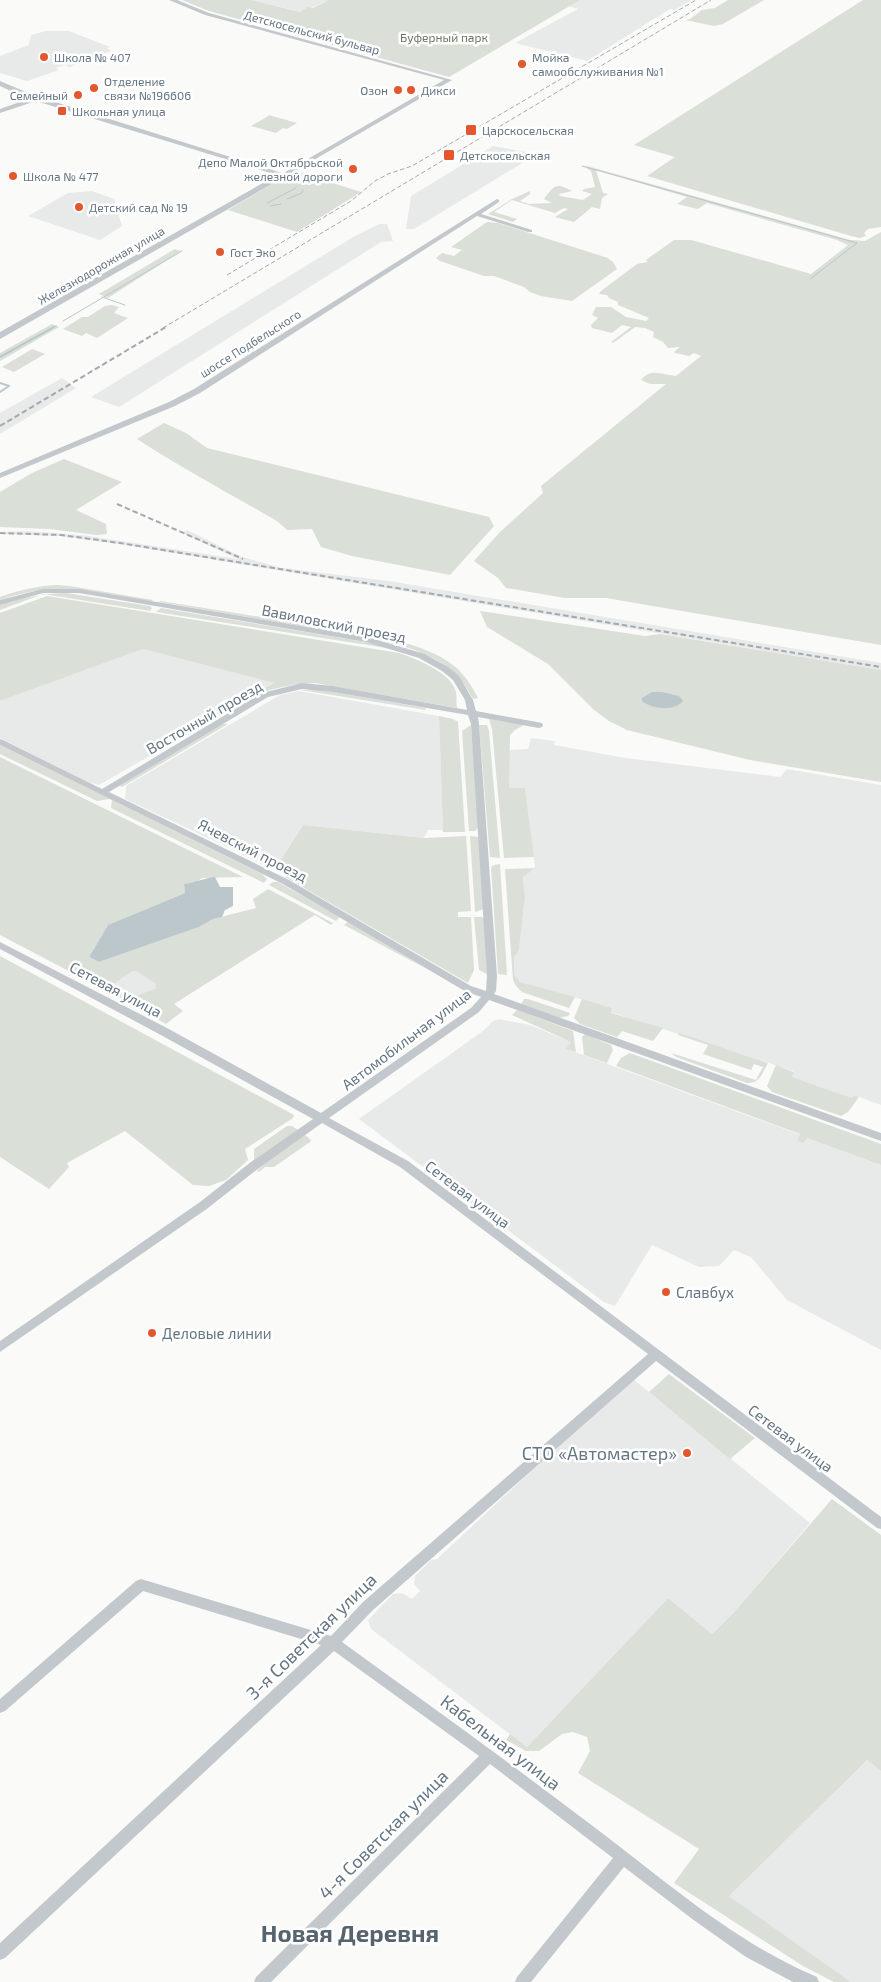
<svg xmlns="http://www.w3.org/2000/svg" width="881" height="1982" viewBox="0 0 881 1982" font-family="'Exo 2',sans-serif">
<rect width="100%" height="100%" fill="#fafaf8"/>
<path fill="#e8e9e9" d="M252 0H329L301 12Z
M580 0H691L675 10 670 9 587 61 515 43 578 9 568 6Z
M46 31H69L110 47 107 48 111 51 70 67 65 65 56 68 59 70 27 81 0 73V56L29 45 31 35Z
M493 146 537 154 414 229H406L411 196Z
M92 191 114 199 122 226 100 240 28 216 68 193Z
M379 224H387L393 241 381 242 119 407 91 397 355 236Z
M62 378 76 388 0 434V413Z
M187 530 242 557 282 568 389 581 881 663V670L119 544 60 536 0 534V532L27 531 82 535 238 559 182 533Z
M143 649 274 683 248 698 238 700 228 698 219 703 223 708 221 715 99 785 88 782 0 738V701Z
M299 691 439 716 443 830H428L424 838 303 825 274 870 241 854 243 851 237 848 234 850 125 799 126 786 280 695Z
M531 738 555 741 554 745 626 758 780 777 787 769 881 785V1105L854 1095 852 1098 792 1077 794 1071 610 1012 612 1008 520 982 516 979 514 975V958L519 948 525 898 523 877 535 867 525 788H509V750L528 749Z
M133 971H136L156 984V988L133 997 114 995 105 990Z
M499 1019 530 1025 571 1042 567 1049 801 1135 797 1140 807 1138 881 1165V1350L787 1300 751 1257 734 1250 719 1266 699 1267 652 1245 615 1306 604 1302 359 1119 483 1031 493 1021Z
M634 1380 810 1523 735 1611 712 1634 668 1598 527 1747 371 1629 368 1620 393 1594 402 1593 412 1599 420 1591 414 1584 415 1576 431 1560 437 1559 542 1461Z
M867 1760 881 1771V1982H851L729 1896Z"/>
<path fill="#dadfd7" d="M182 0H252L300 12 308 7 313 8 329 0H580L449 77 209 11Z
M728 0H764L723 24 714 26 685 20 690 19 702 10 715 8Z
M863 0H881V227L868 229 864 233 866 236 860 238 851 236 647 176 675 157 634 145Z
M270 115 272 116 297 123 287 129 283 128 276 133 251 126Z
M587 166 850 240 865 241 881 232V645L606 598H565L506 588 498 578 474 561 500 532 543 493 541 486 666 384H650L641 380C651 367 663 375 676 376L701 356 694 353 689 356 675 353 674 352 680 347 668 348 663 342 653 337 654 332 645 328 635 327 613 343 611 342 631 327 622 325 612 333 592 328 591 325 598 318 592 315 596 307H611L626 317 646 321 649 318 618 305V302L609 298 607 295 599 294 601 291 637 264 648 262 646 260 674 240H691L811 274 848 245 837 240 707 203 698 209 677 204 687 197 596 170 603 193 608 194 602 198 600 209 592 207 574 222 555 217 568 209 564 208 555 213 512 200 494 212 517 219 513 222 488 214 512 199 530 191V194L520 201 529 204 552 203 544 199C555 184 556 183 572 191L559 194 560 196 583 200 592 194 582 191 584 189 595 187 591 171 586 168Z
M295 171 361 192 297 232 228 210Z
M487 222 498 223 608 258 613 262 617 269 572 301 541 296 530 292 524 287 494 276H484L440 261 436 258 442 253 454 256 462 250 451 247Z
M175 249 181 251 108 298 99 294Z
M112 305 119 307 114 313 128 318 97 338 86 333 82 336 63 329 82 317H88L105 306Z
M52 324 59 327 0 361V353Z
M32 349 45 354 14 372 2 367Z
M164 423 186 433 207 448 489 517 494 526 450 575 352 556 321 547 312 529 287 530 277 521C230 494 182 468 137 439Z
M64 459 122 482 76 510 106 524 107 534 97 535 49 529 0 527V492L32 473Z
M57 585 70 586 153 600 151 602C94 592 57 580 0 600V597C19 590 37 586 57 585Z
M66 593 150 606 152 608 150 611 43 594 0 610V605C22 598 43 593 66 593Z
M47 596 399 653C416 659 451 672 456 692 457 697 456 703 457 708L315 683 297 684 269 690 240 705 227 699 243 700 274 683 143 649 0 701V613Z
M160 601C211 609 263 617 315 626 356 633 403 637 441 657 459 667 469 680 478 698L473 699C453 658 416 649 375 639L159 602Z
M161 608 366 642 393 649 156 612Z
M480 611 645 636 660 634 881 670V782L750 760 627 730 609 721 594 710 548 664 487 627Z
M301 690H322L425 708 426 710Z
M439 716 453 719 458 722 465 832H443Z
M489 719 524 725 515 730 510 735 509 788H525L534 857 504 858 492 729Z
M221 724H228L122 787 119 786Z
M471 725 479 827 475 831H469L462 731Z
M479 725H487L489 731 500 858 490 857Z
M0 745 110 799 97 801 0 754Z
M0 757 243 877 202 878 194 884H184L185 893 108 925 89 957 99 962 199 927 213 919 256 908 253 899 268 889 333 923 331 925 315 915 174 1004 183 1011 166 1024 114 995 133 997 156 988V984L136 971H133L105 990 0 935Z
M112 800 262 874 267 879 264 883 111 808Z
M303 825 424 838 466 836 471 911 458 912V917H471L474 970 468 983 285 877 295 869 280 861Z
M470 836 479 837 484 909 475 912Z
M500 864 507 975 498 974 491 867 494 865Z
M535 868 523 877 525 897 519 949 514 958V975L520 982 575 997 569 1008 522 992 516 986 513 980 505 869Z
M273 882H278L340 917 336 921 269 885Z
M474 917H482L485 920 487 974 479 970Z
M348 922 425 968 344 925Z
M0 956 294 1115 293 1118 245 1149 248 1160 226 1180 209 1186 193 1185 125 1131 67 1163 69 1167 49 1189 0 1157Z
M524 999H528L570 1013 568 1016 559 1018 521 1004Z
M582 999 612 1008 611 1013 663 1028 653 1041 622 1031 617 1037 580 1024 574 1018Z
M517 1010 573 1031 576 1052 566 1049 571 1042 512 1015Z
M679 1033 768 1063C762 1073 760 1084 747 1083L676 1057 671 1053 756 1080 763 1067 754 1064 751 1070 703 1054 708 1045 678 1035Z
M585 1034 611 1045 613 1050 607 1063 584 1055 582 1037Z
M630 1053 881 1144V1165L807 1138 803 1143 797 1141 800 1134 616 1066 621 1058Z
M776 1065 794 1072 792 1077 852 1098 854 1095 859 1097 848 1112 841 1116 772 1092 767 1086Z
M287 1126H292L298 1130 254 1160V1149Z
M305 1135 311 1140 310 1142 274 1167H265L259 1172 257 1171 265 1163Z
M669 1374 755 1438 730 1459 649 1392Z
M832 1499 881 1535V1771L867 1760 729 1896 851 1982H834L803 1966 674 1883 699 1849 578 1773 590 1751 587 1737 573 1732 562 1734 539 1751H526L506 1740 510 1734 527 1747 668 1598 712 1634 735 1611Z"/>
<path fill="#bbc7cb" d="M652 692H662L679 696 683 701C674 712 652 709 642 701V698Z
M215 877 220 887H233V906L225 910 222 917 213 919 199 927 99 962 89 957 108 925 185 893 184 884C195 883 203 878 215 877Z"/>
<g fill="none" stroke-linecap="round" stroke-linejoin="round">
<path stroke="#bbc7cb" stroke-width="1" d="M582 166 857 243 810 279
M287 199 302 193 303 190
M267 203 296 188
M270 206 281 204
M102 297 125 305
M63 321 182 251
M52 328 56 326"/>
<path stroke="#bbc7cb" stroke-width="2" d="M0 357 54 327
M0 383 9 386 0 392"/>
<path fill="#c3c8cc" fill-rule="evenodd" d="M169 0H177L209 13 452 80 286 176H282V174L444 80 205 15Z
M497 199 499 200V202L481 214 532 230V232H528L477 216 200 393 175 406 0 478V473L169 402 194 389Z
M43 589H79L367 637 425 654 448 667 459 676 473 700 476 711 542 723 543 725 542 727 539 728 478 717 479 724 497 976 496 991 494 994 881 1133V1141L489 1000 479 1012 329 1118 408 1161 881 1517V1529L877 1528 656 1361 373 1610 342 1642C428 1704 514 1766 598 1830 668 1883 736 1943 817 1977L819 1982H793L746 1957 695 1921 624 1867 531 1982H515L517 1977 613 1858 490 1764 271 1982H254L256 1977 479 1756 334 1651 5 1958 0 1960V1943L321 1645 143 1591 5 1711 0 1713V1699L136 1581 141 1579 331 1636 363 1602 648 1354 400 1167 322 1123 259 1168 208 1208 0 1352V1341L200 1202 251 1162 313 1119 159 1034 0 949V942L167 1028 321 1113 471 1008 481 997 463 990 283 884 0 745V739L3 740 102 789 262 693 302 683 333 686 467 710 465 700 453 680 442 671 419 658 366 642 79 593H43L0 605V600ZM302 689 333 692 468 715 471 724 487 976 486 991 471 986 289 880 109 792 268 697Z"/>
<path fill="#c3c8cc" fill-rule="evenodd" d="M0 81 33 95 288 175 0 339V332L277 175 36 101 0 113V109L28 99 0 86Z"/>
<path stroke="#a2aab0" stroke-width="1" stroke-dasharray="4.5 2.5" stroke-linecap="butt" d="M227 275 351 201 375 181 388 174 412 166 696 0
M163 328 711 0"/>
<path stroke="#a2aab0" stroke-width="2" stroke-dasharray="5.5 3" stroke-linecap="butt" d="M0 426 166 327
M117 504 243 559
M0 533 61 535 120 543 881 667"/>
</g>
<g fill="#e4572e" stroke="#fff" stroke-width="2">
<circle cx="44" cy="57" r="5"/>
<circle cx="522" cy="64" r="5"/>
<circle cx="94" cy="88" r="5"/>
<circle cx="398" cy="90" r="5"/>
<circle cx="411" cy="90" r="5"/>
<circle cx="78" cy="95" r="5"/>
<rect x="57" y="106" width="10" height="10" rx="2.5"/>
<rect x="465" y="124" width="12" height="12" rx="2.5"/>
<rect x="443" y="149" width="12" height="12" rx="2.5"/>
<circle cx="353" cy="169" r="5"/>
<circle cx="13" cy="176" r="5"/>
<circle cx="79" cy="207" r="5"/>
<circle cx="220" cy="252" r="5"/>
<circle cx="666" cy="1292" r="5"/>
<circle cx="152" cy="1333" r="5"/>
<circle cx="687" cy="1453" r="5"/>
</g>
<g text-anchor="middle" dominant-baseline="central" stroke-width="5" stroke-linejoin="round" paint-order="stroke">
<g font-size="12" fill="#657683" stroke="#fff">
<text transform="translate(312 32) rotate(15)">Детскосельский бульвар</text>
<text transform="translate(101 265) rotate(-30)">Железнодорожная улица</text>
<text transform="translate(250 343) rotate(-32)">шоссе Подбельского</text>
</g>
<g font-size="12" fill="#687a64" stroke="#fff">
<text x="444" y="37">Буферный парк</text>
</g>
<g font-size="12" fill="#657683" stroke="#fff" text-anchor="start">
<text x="54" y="57">Школа № 407</text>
<text x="532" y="57">Мойка<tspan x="532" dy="14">самообслуживания №1</tspan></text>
<text x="104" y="81">Отделение<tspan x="104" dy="14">связи №196606</tspan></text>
<text x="388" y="90" text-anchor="end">Озон</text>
<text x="421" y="90">Дикси</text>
<text x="68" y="95" text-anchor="end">Семейный</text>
<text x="72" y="111">Школьная улица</text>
<text x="482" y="130">Царскосельская</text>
<text x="460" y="155">Детскосельская</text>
<text x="343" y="162" text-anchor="end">Депо Малой Октябрьской<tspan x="343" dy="14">железной дороги</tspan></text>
<text x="23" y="176">Школа № 477</text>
<text x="89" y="207">Детский сад № 19</text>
<text x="230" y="252">Гост Эко</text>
</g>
<g font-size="15" fill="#657683" stroke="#fff">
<text transform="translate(334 623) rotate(11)">Вавиловский проезд</text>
<text transform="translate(204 717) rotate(-30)">Восточный проезд</text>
<text transform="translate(253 850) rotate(27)">Ячевский проезд</text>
<text transform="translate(116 989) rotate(28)">Сетевая улица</text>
<text transform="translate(406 1039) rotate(-37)">Автомобильная улица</text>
<text transform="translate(468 1194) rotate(37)">Сетевая улица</text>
<text transform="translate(791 1438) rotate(37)">Сетевая улица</text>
</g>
<g font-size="15" fill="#657683" stroke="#fff" text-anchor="start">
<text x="676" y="1292">Славбух</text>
<text x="162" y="1333">Деловые линии</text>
</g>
<g font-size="18" fill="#657683" stroke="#fff" text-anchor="end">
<text x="677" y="1453">СТО «Автомастер»</text>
</g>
<g font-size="18" fill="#657683" stroke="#fff">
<text transform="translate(311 1636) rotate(-44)">3-я Советская улица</text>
<text transform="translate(501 1742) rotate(37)">Кабельная улица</text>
<text transform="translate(383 1834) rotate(-45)">4-я Советская улица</text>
</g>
<g font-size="24" font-weight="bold" fill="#57646e" stroke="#fff">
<text x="350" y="1932">Новая Деревня</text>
</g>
</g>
</svg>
